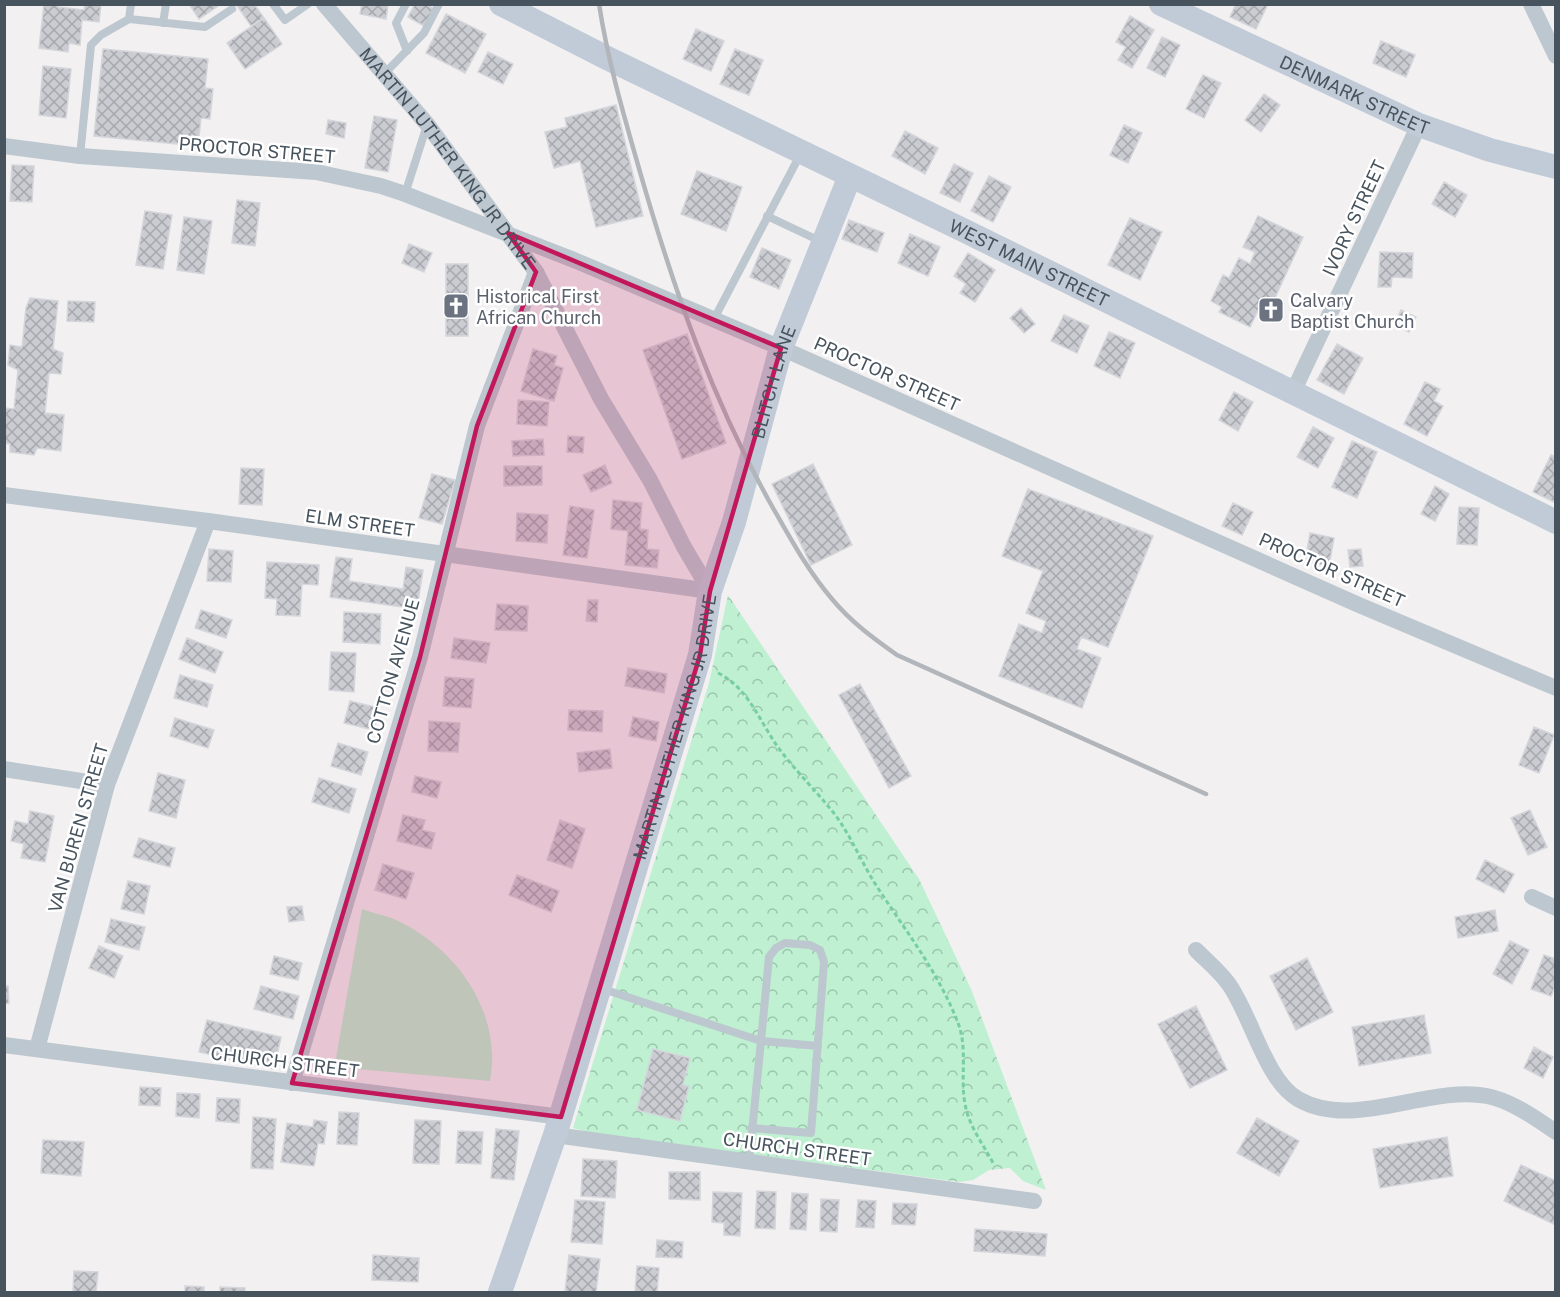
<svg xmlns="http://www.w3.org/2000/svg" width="1560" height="1297" viewBox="0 0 1560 1297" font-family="'Public Sans',sans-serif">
<defs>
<pattern id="park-crowns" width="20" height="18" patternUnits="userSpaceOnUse" patternTransform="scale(1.5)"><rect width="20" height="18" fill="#bef0d1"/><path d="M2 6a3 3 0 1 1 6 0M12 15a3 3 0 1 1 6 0" fill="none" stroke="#9cc5ad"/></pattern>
<pattern id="building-cross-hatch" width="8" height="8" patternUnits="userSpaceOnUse" patternTransform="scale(1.5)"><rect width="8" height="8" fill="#caccd2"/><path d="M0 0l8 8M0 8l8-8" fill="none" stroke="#a6a8ae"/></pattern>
</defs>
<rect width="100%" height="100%" fill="#f2f0f0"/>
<path fill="#bef0d1" d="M362 909C375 914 390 916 402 923 451 948 490 997 492 1054 493 1063 491 1072 490 1081L346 1068 336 1058Z"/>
<path fill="url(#park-crowns)" d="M728 595 919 879 971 989 1046 1190 1023 1181 1010 1168 989 1170 973 1180 960 1182 591 1133 573 1128 709 683Z"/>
<path fill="url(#building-cross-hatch)" stroke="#d4d6db" stroke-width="1.5" d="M44 4H58V7L84 10 85 4H101L99 22 82 20 80 45 69 43 68 52 39 48Z
M189 4H221L199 19Z
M236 4H254L264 18 251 26Z
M362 4H388L386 19 360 14Z
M415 4H425L434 9 424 26 408 17Z
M1236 4H1268L1256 29 1230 17Z
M446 14 486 34 465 73 426 53Z
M1130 16 1154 30 1132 68 1118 60 1126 47 1116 42Z
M264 18 282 44 245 69 227 43Z
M696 29 724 41 711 71 683 59Z
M1162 37 1180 45 1165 77 1147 68Z
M1381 41 1415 55 1406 77 1373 63Z
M103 49 208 59 205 88 213 89 210 119 201 118 198 146 94 136Z
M735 49 763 60 749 95 720 84Z
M488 52 513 64 503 84 478 72Z
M43 66 71 69 66 118 39 115Z
M1203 75 1221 83 1204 118 1186 109Z
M1264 94 1280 105 1261 132 1245 120Z
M616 105 643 216 596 227 580 161 554 168 545 132 567 127 565 118Z
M374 116 397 120 388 172 365 168Z
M328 120 346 123 344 138 326 134Z
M1124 125 1142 133 1128 163 1110 155Z
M905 131 938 148 925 174 892 156Z
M954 164 973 173 960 202 940 193Z
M12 165 34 166 32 202 10 201Z
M697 171 742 187 726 231 681 214Z
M989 176 1011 187 993 222 971 211Z
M1444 182 1467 195 1455 217 1432 204Z
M237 200 260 203 255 246 232 243Z
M145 211 172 215 163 269 136 265Z
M1258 216 1303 237 1273 302 1264 298 1250 327 1219 312 1222 307 1211 301 1223 275 1229 278 1239 258 1250 264 1255 252 1243 247Z
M184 217 212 221 204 274 177 270Z
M1130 218 1162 232 1140 280 1108 265Z
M849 220 884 233 877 252 842 239Z
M910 234 940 247 928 276 898 263Z
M409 244 432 253 424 272 402 263Z
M762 248 791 260 779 289 750 277Z
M1380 252 1413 253 1412 278 1392 277 1391 287H1378Z
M968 253 995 270 975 302 960 293 966 284 954 276Z
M446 264H468V336H446Z
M30 298 58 301 53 349 63 353 61 374 49 373 45 413 64 415 61 451 37 448 34 455 10 452V444L4 443V408L14 409 18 370 8 365 10 345 22 347 26 308Z
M68 301 95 302 94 322 67 321Z
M1021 308 1035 324 1024 333 1010 318Z
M1401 310 1416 317 1409 332 1394 325Z
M1064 315 1089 326 1077 353 1051 341Z
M1109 332 1135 343 1120 378 1094 366Z
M687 334 726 443 682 459 643 350Z
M1337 344 1363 358 1344 394 1317 380Z
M533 349 557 356 554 365 563 368 554 401 521 391Z
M1425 382 1440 389 1434 401 1443 406 1427 436 1404 424Z
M1234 392 1253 402 1238 431 1219 420Z
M518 400 549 402 547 426 517 424Z
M1313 427 1334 438 1318 468 1297 457Z
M568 436 584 437 583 453 567 452Z
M543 439 544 455 513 456 512 441Z
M1352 441 1377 452 1357 498 1332 487Z
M1551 455 1556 457V503L1533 492Z
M813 464 852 545 811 565 772 484Z
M605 465 612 483 591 492 583 475Z
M504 466H542V485L504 486Z
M241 468 264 469 262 505 239 504Z
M432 474 455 480 442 524 419 518Z
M1435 486 1449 494 1435 521 1421 514Z
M1028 489 1153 536 1108 647 1081 637 1077 649 1101 658 1082 708 999 676 1019 624 1042 633 1046 621 1026 613 1043 571 1002 556Z
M613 500 642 503 640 529 648 530 647 549 659 550 657 568 625 565 628 531 611 529Z
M1233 503 1253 512 1242 535 1222 526Z
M570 506 594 510 587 558 563 555Z
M1459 507 1479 508 1477 545 1457 544Z
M517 513 548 515 547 543 516 541Z
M1310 533 1334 538 1329 566 1305 562Z
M209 549 233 551 231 582 207 581Z
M1361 549 1363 566 1350 567 1348 550Z
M336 557 352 559 349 581 403 589 406 567 423 570 417 609 330 597Z
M267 562 319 565 318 585 302 584 300 616 276 615 277 599 265 598Z
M588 600H598L597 622 586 621Z
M497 604 528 606 527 631 495 630Z
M201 610 232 620 226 638 195 628Z
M344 612 381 614 380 644 343 642Z
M187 638 223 652 215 673 179 659Z
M454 638 490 643 486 663 451 658Z
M331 652 356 653 354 692 329 690Z
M628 668 667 674 664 693 625 686Z
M180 675 213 685 207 707 174 698Z
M445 677 474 679 471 708 443 706Z
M860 684 911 776 889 788 839 695Z
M350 701 379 708 374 730 344 723Z
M569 710 603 711 602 732 568 730Z
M633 717 659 722 656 741 629 736Z
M175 718 214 730 208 748 170 736Z
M429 721 460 723 458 752 428 751Z
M1534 727 1554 735 1539 773 1519 765Z
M338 743 368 752 361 775 331 766Z
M610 749 612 768 579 772 577 753Z
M158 773 185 780 176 818 149 811Z
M415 776 441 782 437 798 412 792Z
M319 778 356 789 349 813 312 802Z
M1530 810 1547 847 1528 855 1511 818Z
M30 811 54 816 45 862 21 858 24 844 11 841 15 821 28 824Z
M403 815 425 820 422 830 435 833 431 849 397 841Z
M560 820 585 829 572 868 547 860Z
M139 838 175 848 170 867 133 857Z
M1485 860 1514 874 1504 893 1476 879Z
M383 864 414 873 406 899 375 890Z
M517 875 559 891 551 912 509 895Z
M128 881 150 886 144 914 121 909Z
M302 906 304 920 289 922 287 907Z
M1495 910 1498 931 1458 938 1455 917Z
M111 919 145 927 139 950 105 942Z
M1510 941 1529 950 1512 984 1493 974Z
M99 946 123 956 114 978 89 968Z
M1544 955 1556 959V984L1551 996 1531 989Z
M274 956 302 963 298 980 270 974Z
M1307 958 1333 1012 1296 1030 1270 976Z
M4 986H8L9 1003 4 1004Z
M261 986 299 996 293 1019 254 1009Z
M1196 1006 1227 1070 1190 1088 1158 1024Z
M1424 1015 1431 1053 1359 1066 1352 1027Z
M207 1020 281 1037 274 1069 199 1052Z
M1534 1047 1553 1057 1543 1078 1524 1068Z
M653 1049 690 1058 683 1085 689 1086 680 1121 637 1110Z
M140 1087 161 1088 160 1106 139 1105Z
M177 1093 200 1094 199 1118 176 1116Z
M217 1098 240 1099 239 1123 216 1121Z
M339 1112 359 1113 357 1145 337 1144Z
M253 1117 276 1119 273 1169 251 1168Z
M1257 1118 1299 1141 1279 1176 1237 1153Z
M314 1120 327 1122 324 1144 318 1143 314 1166 281 1162 287 1123 313 1127Z
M415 1120 441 1121 439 1164 413 1163Z
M496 1129 519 1131 514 1180 491 1178Z
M458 1131 483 1132 481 1164 456 1163Z
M1447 1137 1453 1176 1380 1188 1373 1149Z
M43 1140 84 1142 81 1176 41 1173Z
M583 1159 617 1161 615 1198 581 1196Z
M1521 1165 1556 1181V1225L1504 1201Z
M669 1172H700V1200L669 1199Z
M757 1191 776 1192 775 1229 755 1228Z
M713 1192 742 1193 740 1236 724 1235V1223L712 1222Z
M792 1193 808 1194 806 1230 790 1229Z
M821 1199 839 1200 837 1232 820 1231Z
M575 1200 605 1202 602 1244 571 1242Z
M858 1200 876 1201 874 1228 856 1227Z
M893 1203 917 1204 915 1225 892 1224Z
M975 1229 1047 1234 1045 1256 974 1251Z
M657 1240 683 1242 682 1258 656 1257Z
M373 1255 419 1258 418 1282 372 1280Z
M569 1255 600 1259 596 1292H565Z
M637 1266 659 1268 657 1292H635Z
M74 1271 98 1272 96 1292H73Z
M185 1286 204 1287V1292H185Z
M220 1287 245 1288V1292H220Z"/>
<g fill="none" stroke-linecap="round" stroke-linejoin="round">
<path stroke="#76cea1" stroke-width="3" stroke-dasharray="4.5 3" stroke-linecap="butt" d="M718 673C749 688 760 723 780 750 796 771 816 791 833 812 850 834 860 859 874 882 904 929 938 971 958 1023 968 1049 960 1077 965 1104 969 1127 984 1145 994 1165"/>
<path stroke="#bdc7cf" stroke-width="8" d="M273 4 285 20 308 4
M406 4 396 23 407 51
M129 19 205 27 232 9
M163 23 166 4
M384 74 424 33 439 4
M80 156 91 45 101 35 129 19 131 4
M405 194 427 125
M767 216 820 241
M714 319 801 153
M600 988 761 1041 749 1162
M751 1128 811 1133 824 962 820 950 810 945 785 943 776 948 769 957 761 1041 818 1046"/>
<g stroke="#bdc7cf" stroke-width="16">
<path id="s1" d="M324 4 427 124 536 272 601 399 650 480 684 547 710 591"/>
<path d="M1531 4 1556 56"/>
<path d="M4 146 80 156 316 172 381 186 405 194 574 260 781 348 1359 605 1556 688"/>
<path d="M1293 392 1419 125"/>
<path d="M4 495 208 521 710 591"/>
<path d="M4 769 107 785"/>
<path d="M1532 897 1556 908"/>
<path d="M1196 950C1207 961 1219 971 1228 983 1251 1014 1265 1080 1298 1099 1353 1131 1427 1085 1487 1096 1512 1101 1535 1118 1556 1132"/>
<path d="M4 1045 561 1117"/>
<path d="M37 1049 107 785 208 521"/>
<path d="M292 1083 420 657 477 426 536 272"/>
<path d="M555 1135 1034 1201"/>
</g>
<g stroke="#c0cbd7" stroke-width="24">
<path id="s2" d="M501 4 609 59 961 229 1556 522"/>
<path id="s3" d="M1161 4 1419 125 1490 150 1556 167"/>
<path id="s4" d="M500 1292 555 1135 700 655 710 591 734 522 781 348 850 176"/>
</g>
<path stroke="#b2b5ba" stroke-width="4.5" d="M599 4C608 62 624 116 640 172 674 290 712 400 773 508 791 539 808 571 832 599 851 622 873 638 897 655L1206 794"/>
</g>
<path fill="#c2185b" fill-opacity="0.2" stroke="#c2185b" stroke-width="4.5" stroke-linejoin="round" d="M508 233 781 348 710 591 700 655 561 1117 292 1083 420 657 477 426 536 272Z"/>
<defs>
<symbol id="church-square" viewBox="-11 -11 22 22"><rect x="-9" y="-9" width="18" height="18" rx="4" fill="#6b7280" stroke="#fff"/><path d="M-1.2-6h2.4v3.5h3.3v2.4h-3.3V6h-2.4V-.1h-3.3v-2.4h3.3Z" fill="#fff"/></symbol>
</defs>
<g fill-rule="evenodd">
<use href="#church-square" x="441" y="291" width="30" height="30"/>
<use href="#church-square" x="1256" y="295" width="30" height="30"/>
</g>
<g text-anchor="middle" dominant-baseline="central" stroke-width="5" stroke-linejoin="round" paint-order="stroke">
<g font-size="18" fill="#47535d" stroke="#fff">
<text stroke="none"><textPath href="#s3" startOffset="214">DENMARK STREET</textPath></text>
<text transform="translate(257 150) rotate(5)">PROCTOR STREET</text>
<text stroke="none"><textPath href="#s1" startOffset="198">MARTIN LUTHER KING JR DRIVE</textPath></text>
<text transform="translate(1354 218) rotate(-65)">IVORY STREET</text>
<text stroke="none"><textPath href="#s2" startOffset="588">WEST MAIN STREET</textPath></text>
<text transform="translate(887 374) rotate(24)">PROCTOR STREET</text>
<text stroke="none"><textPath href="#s4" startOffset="951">BLITCH LANE</textPath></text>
<text transform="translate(360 523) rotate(8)">ELM STREET</text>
<text transform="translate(1332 570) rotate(24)">PROCTOR STREET</text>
<text transform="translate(393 671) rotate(-74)">COTTON AVENUE</text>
<text stroke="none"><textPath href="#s4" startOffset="592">MARTIN LUTHER KING JR DRIVE</textPath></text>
<text transform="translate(78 828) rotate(-74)">VAN BUREN STREET</text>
<text transform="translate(285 1062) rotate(7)">CHURCH STREET</text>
<text transform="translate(797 1149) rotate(8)">CHURCH STREET</text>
</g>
<g font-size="18" fill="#5b616d" stroke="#fff" text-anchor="start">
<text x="476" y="296">Historical First<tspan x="476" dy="21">African Church</tspan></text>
<text x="1290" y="300">Calvary<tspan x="1290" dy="21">Baptist Church</tspan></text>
</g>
</g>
<rect width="1560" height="1297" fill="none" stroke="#47535d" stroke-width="12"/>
</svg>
